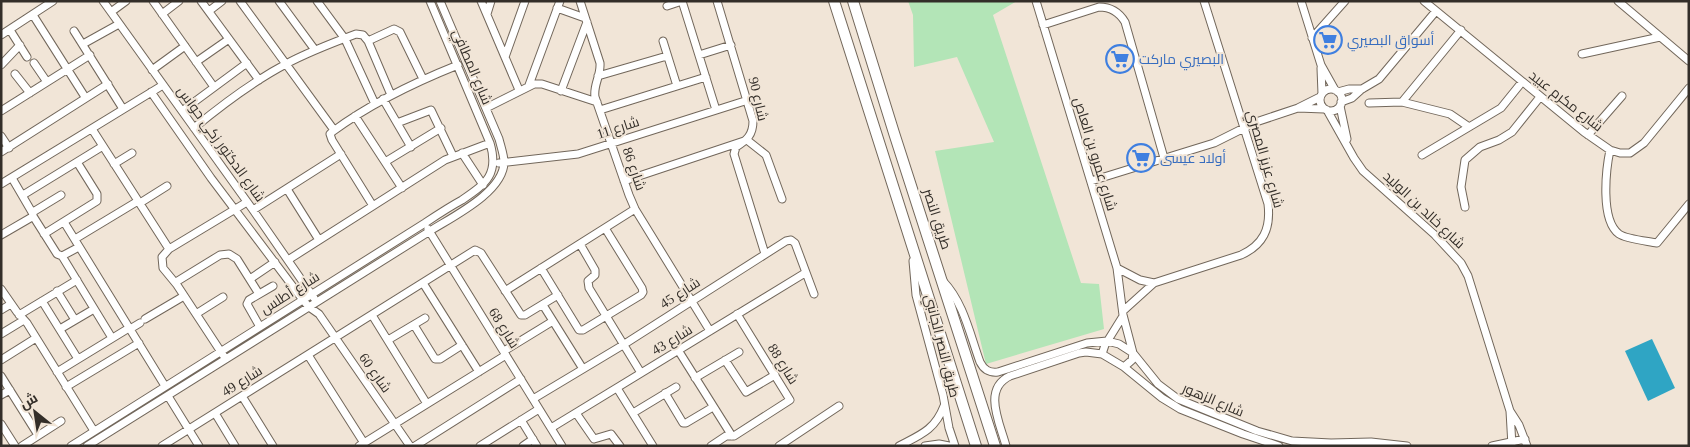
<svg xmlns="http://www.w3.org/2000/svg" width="1690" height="447" viewBox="0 0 1690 447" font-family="'Times New Roman',Cairo,serif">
<rect width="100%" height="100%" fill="#f1e5d7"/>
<path fill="#b3e5b7" d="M908 1H1017L993 15 1081 283 1099 284 1104 329 986 364 935 151 994 142 957 57 914 67 913 15Z"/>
<path fill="#2fa5c4" d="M1652 339 1675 388 1648 401 1625 351Z"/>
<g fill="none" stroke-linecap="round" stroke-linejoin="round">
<defs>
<path id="minor" d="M103 1 253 210 314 298
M153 1 214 87
M201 1 259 80
M240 1 334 130
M279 1 315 50
M317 1 345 39 375 104
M481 1 519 90
M580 1 600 63C601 76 593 85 595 97L629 195 635 209 710 331
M682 1 716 110
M717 1 753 121C753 135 747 140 736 147L734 154 765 254
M1036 1 1117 268 1123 315 1133 353 1132 360 1124 367
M1301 1 1321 65 1335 90
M1424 1 1584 132 1610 150 1620 153H1630L1644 143 1689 88
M1618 1 1689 61
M667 6 682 1
M557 8 585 18
M209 11 222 1
M111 12 126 1
M162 14 179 1
M487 14 491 1
M33 15 85 97
M1043 25 1099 7C1111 7 1119 12 1125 22L1164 158
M10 30 27 57
M74 31 123 109
M1 35 53 1
M1312 38 1345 1
M368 41 394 29 400 32 423 79
M663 41 677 86
M83 44 119 24
M1582 54 1660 37
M699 55 731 45
M505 57 525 1
M196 62 229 39
M34 63 47 82
M1 65 20 45
M1321 68 1322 94
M152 70 185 46
M15 74 30 93
M598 76 667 56
M529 85 560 1
M1320 100a11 11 0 1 1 22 0a11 11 0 1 1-22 0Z
M561 91 587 22
M151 92 211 178 303 300 309 307 319 314 410 446
M1338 92 1349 89H1362
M383 99 411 147
M1341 102 1352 98 1362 89 1379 79 1436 11
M1402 102 1450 114 1469 127
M1369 103 1402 102 1461 30
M1340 106 1347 139
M486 108 534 84H542L597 102
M1298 108 1324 109
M600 110 706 77
M1327 110 1354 158 1363 171 1435 235 1461 263 1468 276 1510 411 1512 446
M1 111 90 55
M182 111 247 63
M355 116 402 188
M397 123 431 110 453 156
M194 128C223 104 252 82 286 64 308 52 332 43 356 34L363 35 368 41 391 95
M92 129 169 249
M1588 135 1622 96
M1 136 9 148
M1610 150C1606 169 1600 220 1619 234 1626 239 1647 241 1657 243L1689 204
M1 152 108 84
M462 153 483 185
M1422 155 1501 108 1522 82
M385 162 441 128
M499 163 578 154 748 100
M114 164 132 153
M624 181 747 140 766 155 782 199
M1091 181 1214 143 1256 122 1298 108 1320 97
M1 184 163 85
M287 189 319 240
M23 195 103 146
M140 203 167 186
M373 206 332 140 330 134 332 132C371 103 413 83 458 65
M1465 207 1461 187 1465 160 1480 147 1499 140 1512 132 1540 97
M253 210 341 154
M33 212 61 195
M33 216 57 254 62 256 79 247
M64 222 165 386
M428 229 562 446
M44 234 97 201V194L77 162
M1 235 32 217 33 214 12 178
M75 239 138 201
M580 244 595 270V275L588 281 589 288 641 373
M62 256 112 338
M288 260 445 160 490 143
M913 261 916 295 943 395 949 428 955 446
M541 268 579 330H583L641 295 643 292 642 288 605 228
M1117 268 1140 280 1154 283
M250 279 275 262
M943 281C964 303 970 335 980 362 984 370 989 373 998 372L1087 343 1107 341 1119 344 1133 353 1158 384 1178 399 1257 431 1292 441 1331 443 1371 442 1407 446
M176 282 220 255 229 254 237 259 259 294
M423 283 479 372
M1 289 17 312 27 323 94 431
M57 291 75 320
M505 291 635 209
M42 301 78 359
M543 305 583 369
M1 310 11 304
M1123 311 1154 283 1241 255C1263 245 1271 229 1268 204L1204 1
M196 314 223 297
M19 315 77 280
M372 315 427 404
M145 319 184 296
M414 325 435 359H440L462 345
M260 327 247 304 249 300 273 286
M60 329 94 309
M130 329 140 323
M1 334 24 320
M388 340 425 318
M678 350 732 436
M504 351 553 321
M1102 354 1105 345 1123 316
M223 355 177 285 163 268 162 257 169 249 247 202
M308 355 364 443
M1 360 36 338
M725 360 746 392 775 375
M57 372 129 328
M1 376 38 435
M695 378 739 352
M66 387 139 343
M617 388 653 446
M665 393 683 423H686L713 407
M1 395 10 390
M168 396 199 446
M242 396 273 446
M533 399 623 345 786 241 791 240 795 243 814 294
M1510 411 1519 425 1527 446
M215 413 235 446
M576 413 594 439 611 434 620 446
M633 413 676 387
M521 420 537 446
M1 424 15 446
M551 428 805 273
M22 446 61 421
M71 446 425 223C437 215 449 207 462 200 487 183 499 174 490 143L430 1
M87 446 430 231C452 217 504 192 504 162 504 155 501 147 499 139L440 1
M162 446 475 250 481 253 521 315H525L558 295
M359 446 506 355
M415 446 521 379
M480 446 539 409
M523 446 533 439
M711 446 726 436H734L790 400 737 314
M779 446 839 406
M899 446C920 435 935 430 944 406
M925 446 939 444 949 446
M1006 446C1000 423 982 389 1010 376L1079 353 1086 352 1102 354 1124 367 1162 398 1180 409 1243 434 1279 446
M1492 446 1525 439"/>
<path id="highway" d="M834 1 976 446
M853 1 894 133 995 446"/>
</defs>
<use href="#minor" stroke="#72675b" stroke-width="9"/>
<use href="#highway" stroke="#72675b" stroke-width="12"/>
<use href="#minor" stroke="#fff" stroke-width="7"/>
<use href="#highway" stroke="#fff" stroke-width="10"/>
</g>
<defs>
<symbol id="supermarket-ring" viewBox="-11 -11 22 22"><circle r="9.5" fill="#f1e5d7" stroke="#3f7fe0" stroke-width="1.5"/><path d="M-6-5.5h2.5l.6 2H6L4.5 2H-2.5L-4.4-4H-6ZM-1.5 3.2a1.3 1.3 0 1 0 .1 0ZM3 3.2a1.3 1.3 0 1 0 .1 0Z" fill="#3f7fe0"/></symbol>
</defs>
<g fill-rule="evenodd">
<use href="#supermarket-ring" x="1312" y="24" width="32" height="32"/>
<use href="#supermarket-ring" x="1104" y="43" width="32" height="32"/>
<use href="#supermarket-ring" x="1125" y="142" width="32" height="32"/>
</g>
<g text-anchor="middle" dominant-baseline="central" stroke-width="4" stroke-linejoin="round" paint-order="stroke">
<g font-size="14" fill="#366cbe" stroke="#f1e5d7" text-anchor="start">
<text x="1347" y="40">أسواق البصيري</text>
<text x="1139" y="59">البصيري ماركت</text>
<text x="1160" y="158">أولاد عيسى</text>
</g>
<g font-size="14" fill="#332e29" stroke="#f1e5d7">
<text transform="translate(472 67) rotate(67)">شارع المطافي</text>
<text transform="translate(758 99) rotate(77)">شارع 90</text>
<text transform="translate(1566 101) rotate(38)">شارع مكرم عبيد</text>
<text transform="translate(618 128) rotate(-18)">شارع 11</text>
<text transform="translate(221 144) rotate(54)">شارع الدكتور زكي حواس</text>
<text transform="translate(1095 154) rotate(73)">شارع عمرو بن العاص</text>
<text transform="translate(1265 159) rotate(74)">شارع عزيز المصري</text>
<text transform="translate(634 169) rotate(71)">شارع 86</text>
<text transform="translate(1424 210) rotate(43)">شارع خالد بن الوليد</text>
<text transform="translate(937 219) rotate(72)">طريق النصر</text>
<text transform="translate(290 293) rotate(-32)">شارع أطلس</text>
<text transform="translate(680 293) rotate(-33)">شارع 45</text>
<text transform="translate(504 328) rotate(58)">شارع 68</text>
<text transform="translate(672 340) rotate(-31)">شارع 43</text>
<text transform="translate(942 346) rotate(76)">طريق النصر الجانبي</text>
<text transform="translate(783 364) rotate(58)">شارع 88</text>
<text transform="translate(375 373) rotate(55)">شارع 60</text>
<text transform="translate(242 381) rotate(-32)">شارع 49</text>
<text transform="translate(1213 400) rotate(23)">شارع الزهور</text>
</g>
</g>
<rect width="1690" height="447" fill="none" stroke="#332e29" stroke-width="5"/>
<g transform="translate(35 412) rotate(330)" stroke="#f1e5d7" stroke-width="4" paint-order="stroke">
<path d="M0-4L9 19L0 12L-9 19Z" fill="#332e29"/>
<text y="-8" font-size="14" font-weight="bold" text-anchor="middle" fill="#332e29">ش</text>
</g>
</svg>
